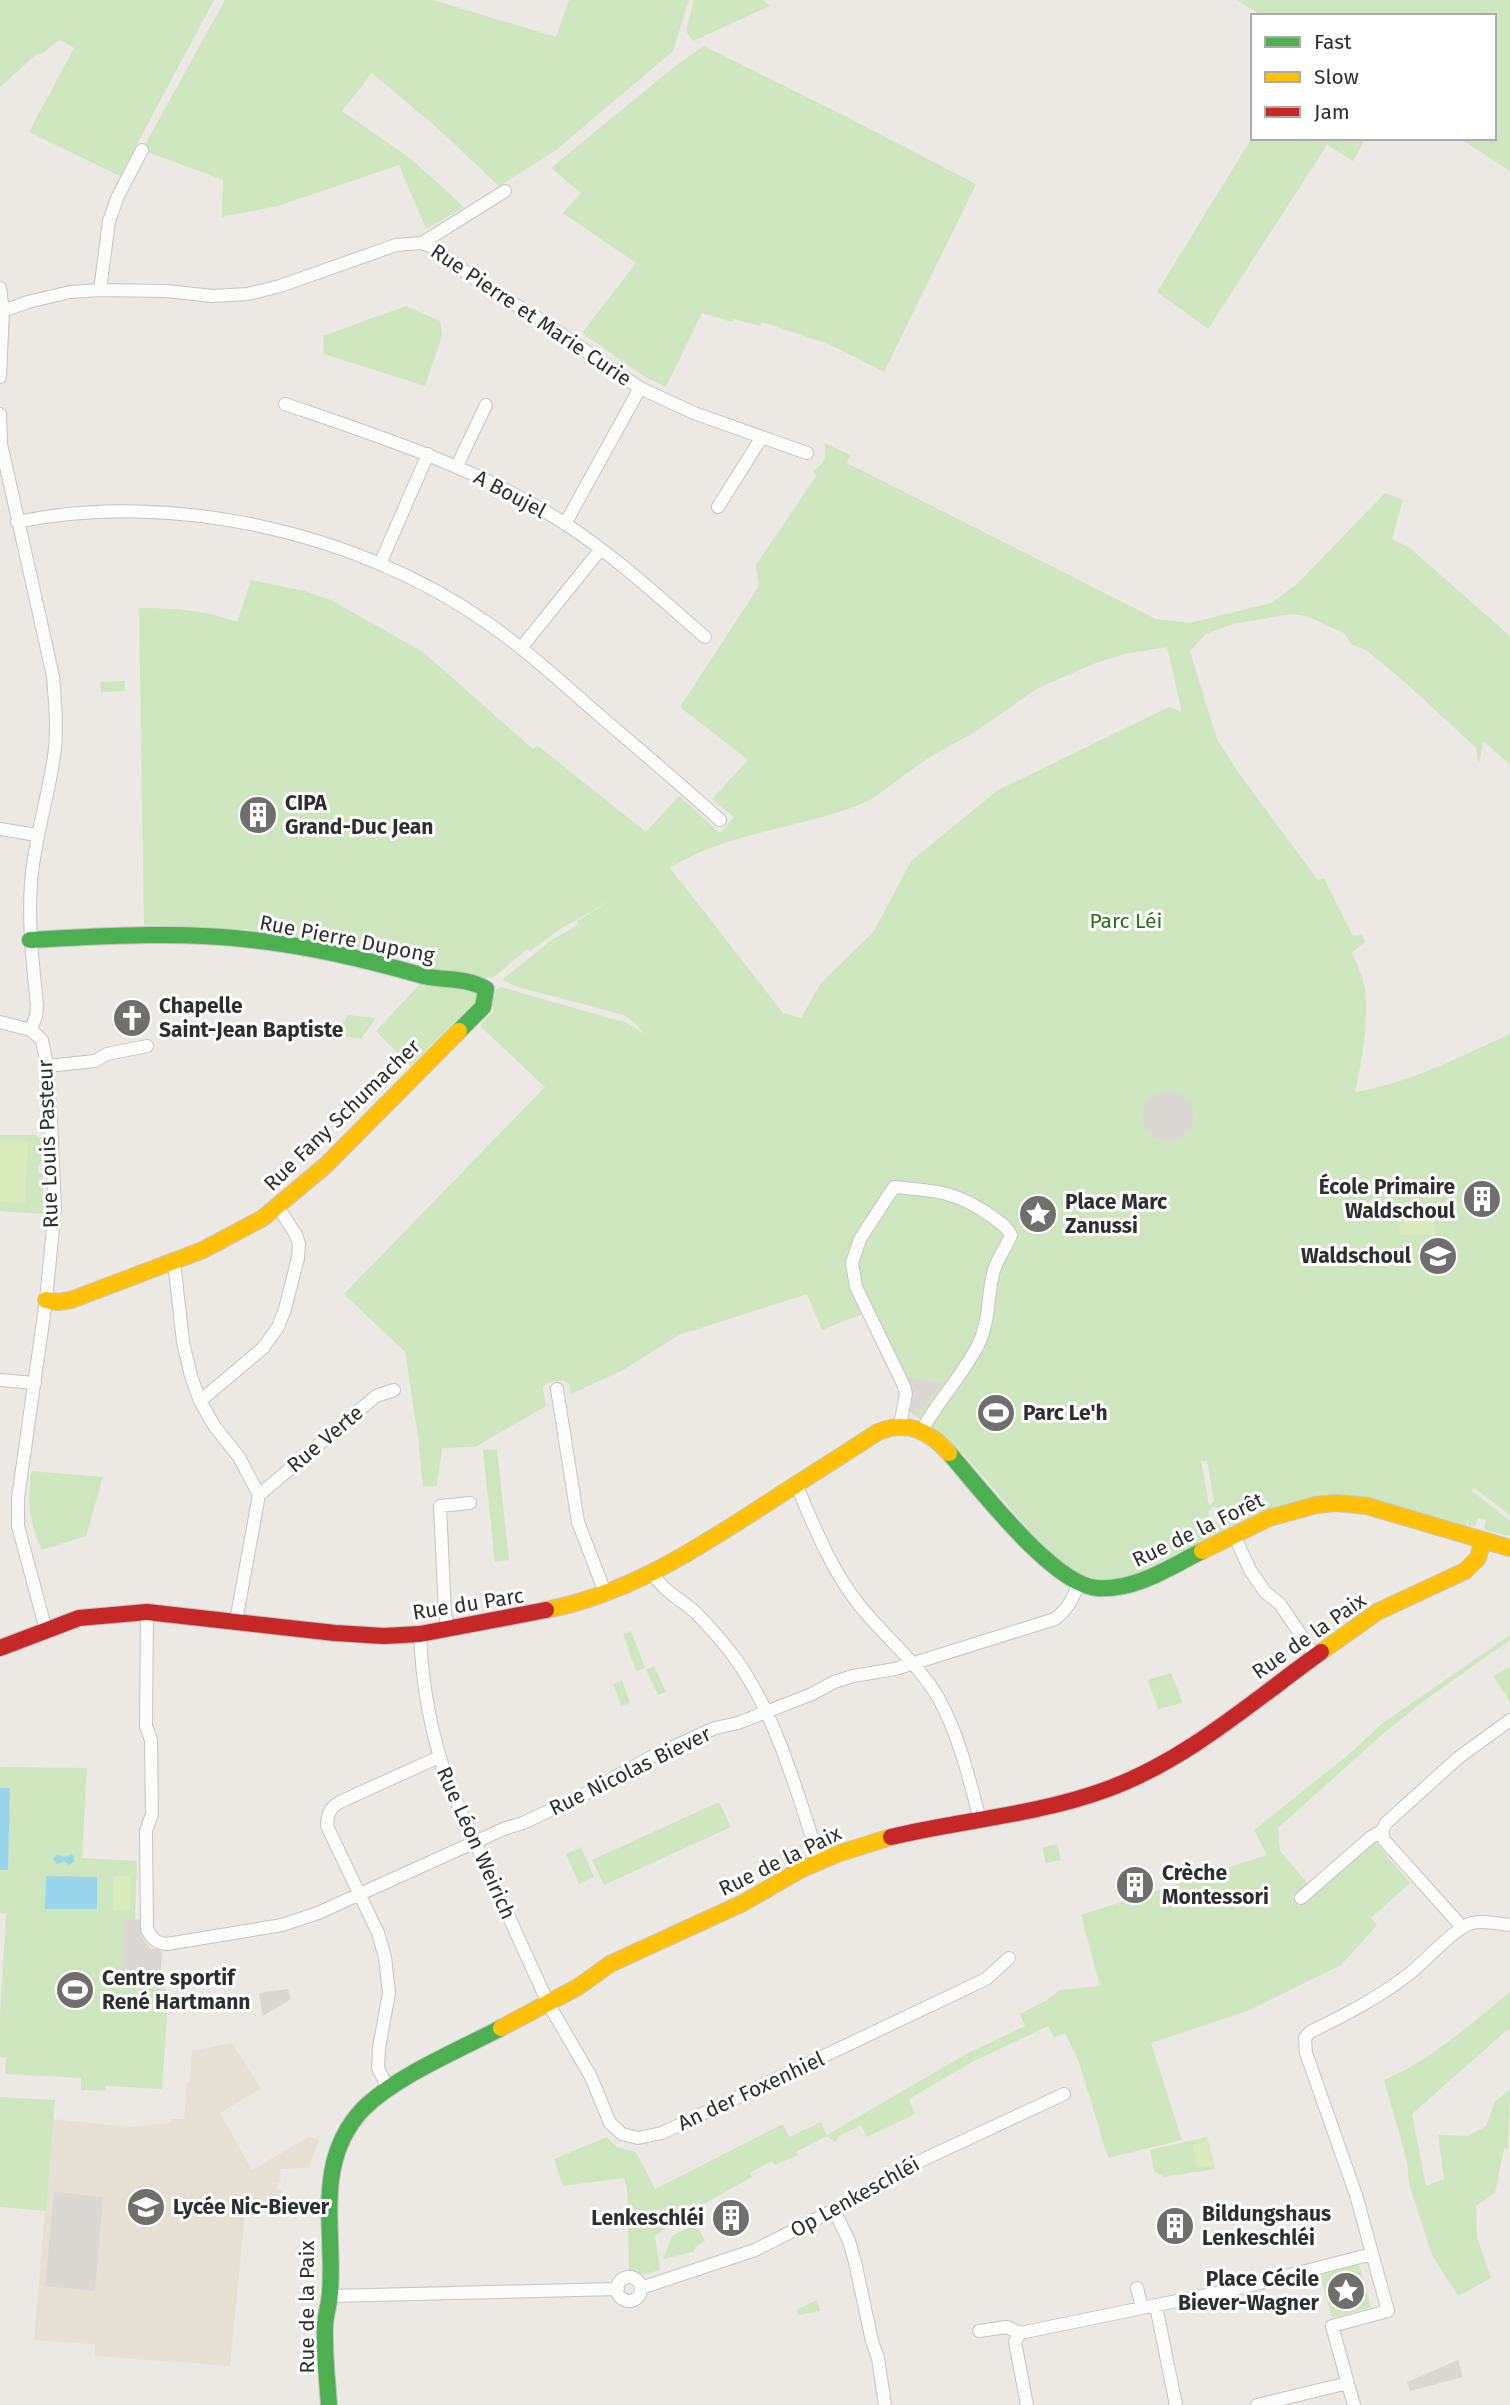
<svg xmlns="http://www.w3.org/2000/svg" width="1510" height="2405" viewBox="0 0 1510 2405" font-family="'Fira Sans',sans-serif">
<rect width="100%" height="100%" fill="#ece8e4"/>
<path fill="#e6e0d3" d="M232 2043 261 2089 220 2113 252 2170 309 2137 319 2140 309 2168 280 2169 281 2182 277 2183V2189H282V2203L246 2204 230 2366 95 2356V2344L34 2340 53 2119 130 2127 171 2123 172 2119H184L187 2084 190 2080 192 2051Z"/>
<path fill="#cee6be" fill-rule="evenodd" d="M0 0H214L120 176 29 132 74 48 59 40 42 54 38 53 0 87Z
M225 0H433L556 37 569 0H689L673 51 555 151 499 186 436 127 372 73 342 111 411 159 464 207 426 229 399 165 278 206 222 217 223 180 142 150Z
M694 0H763L770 6 693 41 686 31Z
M1237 0H1510V171L1459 138H1494V16H1262Z
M704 46 839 113 976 184 884 372 831 345 762 322 760 326 734 319 732 322 702 313 666 387 645 377 582 333 636 263 563 213 581 193 551 168 675 66Z
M1253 136V138H1366L1353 161 1327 145 1208 329 1157 292Z
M406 306 440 321 442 336 425 386 324 354 323 336Z
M824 443 850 455 847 463 1156 619 1190 623 1271 603 1298 583 1385 493 1403 500 1392 539 1410 548 1510 636V764L1483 741 1479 764 1476 748 1407 684 1366 650 1352 645 1344 633 1306 616 1290 614 1234 624 1206 634 1190 651 1217 739 1240 775 1318 880 1324 878 1353 936 1362 935 1365 942 1352 953C1357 964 1363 976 1365 989 1369 1020 1362 1062 1355 1092 1407 1084 1462 1056 1510 1034V1515L1473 1487 1472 1491 1510 1521V1535L1507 1536 1484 1529 1486 1520 1478 1518 1475 1526 1468 1525V1520L1466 1526C1393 1504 1341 1483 1266 1511L1133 1575C1117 1579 1102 1581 1086 1576 1062 1569 1044 1546 1028 1529 994 1491 958 1439 914 1415L922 1409 943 1382 906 1377 867 1312 822 1330 807 1294 679 1335 623 1370 571 1394 569 1384 563 1380 547 1383 543 1388 546 1406 475 1447 442 1448 437 1486 423 1487 417 1429 405 1352 344 1294 545 1087 480 1026 494 1010 491 1002 492 993 501 987 627 1023 644 1034 636 1024 624 1015 518 987 502 980 550 941 578 925 577 921 617 897 560 929 530 951 527 949 494 977 488 978 429 975 422 964 324 942 245 929 144 925 139 608C173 608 205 610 237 622L251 580 305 591 331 600 423 652 533 749 538 746 646 832 679 796 720 833 734 817 712 799 748 760 680 707 759 586 756 565 816 476 813 471C824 465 828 455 824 443ZM1167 647 1182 712 1169 707 998 790 911 861 874 931 821 983 801 1018 783 1013 670 868C725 833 794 829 854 807L872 799 928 758 975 732 1038 688 1096 663 1125 654ZM1201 1461H1207L1214 1502 1209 1505ZM1213 1507 1220 1508 1226 1518 1212 1525 1208 1513Z
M125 681V691L101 692 100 682Z
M417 981 469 985 480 998 410 1066 376 1031 419 985Z
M348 1015 376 1018 361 1039 336 1035Z
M0 1135H35L42 1138V1164L38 1165V1173L43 1174V1214L0 1211Z
M497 1449 509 1560 495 1562 483 1450Z
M31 1471 103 1477 86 1536 42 1550C28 1520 28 1503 31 1471Z
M631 1631 645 1668 636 1671 623 1634Z
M1510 1635V1640L1425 1700 1385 1732 1278 1828 1280 1851 1308 1884 1292 1897 1299 1906 1374 1840 1410 1883 1371 1918 1377 1925 1341 1965 1250 2010 1151 2043 1182 2140 1108 2158 1079 2062 1065 2033 1054 2037 1048 2026 972 2062 909 2099 915 2114 867 2137 861 2125 839 2136 836 2142 826 2136 796 2152 798 2155 775 2165 772 2161 750 2173 752 2177 700 2206 655 2236 660 2270 643 2275 629 2270 627 2190 624 2178 563 2186 554 2159 607 2137 617 2147 636 2152 655 2189 783 2124 789 2137 821 2122 827 2135 968 2053 1025 2026 1020 2014 1047 2000 1060 1990 1100 1986 1081 1915 1267 1855 1254 1830 1348 1755 1383 1723Z
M654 1666 666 1692 658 1695 646 1670Z
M1510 1667V1702L1493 1676Z
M1171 1673 1183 1703 1158 1709 1148 1680Z
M622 1680 630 1703 621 1706 613 1684Z
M0 1767 87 1768 82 1858 137 1861 135 1919 141 1920C140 1933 142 1940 151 1949H159L162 1953 160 1976 139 1975 138 1978 163 1980 168 2000 162 2089 106 2086 105 2091 81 2090V2078L5 2074 6 2058 0 2057V2014L6 1914 0 1913Z
M719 1802 731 1827 604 1885 592 1860Z
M1057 1844 1061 1860 1046 1863 1042 1848Z
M581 1847 594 1877 579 1884 566 1854Z
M1510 1992V2030H1507L1412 2114 1426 2186 1444 2179 1438 2135 1468 2136 1486 2126 1495 2101 1510 2090 1508 2148 1504 2149 1495 2193 1476 2206 1477 2237 1491 2278 1458 2296 1432 2255 1409 2184 1407 2161 1384 2080C1431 2060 1471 2024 1510 1992Z
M0 2097 55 2100 46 2211 0 2207Z
M1207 2137 1215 2169 1164 2177 1154 2171 1150 2150Z
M689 2227 699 2229 705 2241 696 2246 693 2252 663 2259 672 2236Z
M1359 2264 1371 2307 1332 2318 1320 2275Z
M817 2300 820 2311 798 2315 797 2310Z"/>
<path fill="#d9eabb" d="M0 1142 28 1143 25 1203 0 1202Z
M1434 1216 1435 1234 1400 1235 1399 1217Z
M114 1876H131L130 1910H113Z
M1207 2142 1213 2165 1198 2168 1192 2145Z"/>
<path fill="#dad6d2" d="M1143 1116a25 25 0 1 1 50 0a25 25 0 1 1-50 0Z
M906 1377 943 1382 922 1409 914 1415 909 1410 911 1393Z
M124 1920H141L140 1930 143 1941 151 1949H159L162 1953 160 1976 122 1974Z
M288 1989 291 1999 263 2016 259 1993Z
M54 2192 103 2197 95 2291 45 2286Z
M1458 2360 1463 2377 1410 2391 1407 2382Z"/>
<path fill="#99d6ec" d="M0 1788H10L8 1870H0Z
M57 1854 64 1857 72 1854 74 1857V1862L69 1865 64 1861 57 1864 53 1859Z
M46 1876 97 1877V1909H45Z"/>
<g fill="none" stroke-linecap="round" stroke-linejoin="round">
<defs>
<path id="street" d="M422 243 505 191
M0 288 3 311 0 377
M100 290 109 221 118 196 142 150
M0 312 28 302 70 292 100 290 166 291 212 296 248 294 280 286 396 245 422 243 434 248 484 286 536 317 640 388 694 413 807 453
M285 404C381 437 478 468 564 523 615 556 660 598 705 637
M0 414 1 444 53 676C55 703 58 730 54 756 48 799 34 840 31 883 28 924 33 965 37 1005L36 1016 31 1030
M457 466 486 405
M718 507 762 437
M17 522C170 490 358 532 486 622 524 648 558 679 592 709 635 746 678 782 720 820
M565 524 640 388
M380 564 428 454
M521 648 600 550
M0 829 37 835
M0 1022 31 1030 42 1040 47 1066 51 1123 55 1208 46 1300 18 1498V1526L46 1630
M47 1066 95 1061 107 1054 147 1046
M174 1262 183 1342 191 1376 200 1401 215 1427 239 1457 259 1495 236 1621
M0 1380 35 1383
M557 1389 578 1522 606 1595
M200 1401 263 1348 278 1327 285 1309 298 1258 299 1244 296 1235 278 1207
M900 1425 906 1394 904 1386 856 1287 852 1263 860 1239 894 1187C936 1191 956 1191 991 1216 999 1222 1007 1226 1011 1235 1006 1249 996 1259 993 1274 987 1298 990 1319 979 1343 964 1374 939 1399 922 1430
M796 1484C814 1526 831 1570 860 1606 885 1637 919 1664 939 1699 960 1738 969 1778 980 1820
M259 1495 376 1396 394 1390
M1234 1535 1250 1570 1265 1592 1280 1604 1315 1656
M653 1574C664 1592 681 1599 696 1613 709 1626 721 1640 732 1654 776 1712 797 1793 820 1862
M147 1612 146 1726 151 1740 152 1814 146 1831 147 1929C152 1939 156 1943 167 1944L282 1925 318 1913 506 1828 523 1823 589 1792 651 1757 715 1728 738 1723 812 1694 834 1682 853 1676 895 1669 1055 1619C1068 1609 1073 1598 1079 1583
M448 1630 445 1614 440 1506 470 1503
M420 1634C422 1685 432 1738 449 1785L548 2003 591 2077 610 2123 622 2134 638 2138 662 2133 986 1979 1009 1958
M1301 1898 1371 1837 1382 1831
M1462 1927 1384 1840 1382 1831 1386 1823 1458 1758 1510 1720
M388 2088 378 2068 379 2048 389 1993 385 1957 378 1933 327 1826C328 1812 330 1807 342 1801L439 1757
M834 2210 849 2241 855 2262 872 2341 878 2358 885 2405
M617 2289a12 12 0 1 1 24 0a12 12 0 1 1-24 0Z
M641 2288 755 2250 834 2210 918 2162 1064 2094
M1137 2288 1142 2308 1236 2289 1372 2254
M330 2296 618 2289
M1156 2306 1176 2405
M979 2331 1007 2327 1020 2333 1142 2308
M1020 2333 1015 2342 1027 2405
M1257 2405 1348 2383
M1354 2405 1332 2326 1388 2311 1356 2195 1306 2053 1305 2038 1310 2032C1345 2015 1378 1998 1409 1974 1426 1961 1454 1928 1472 1923 1484 1920 1498 1924 1510 1925"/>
<path id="fast" d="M30 940C104 936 179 931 253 940 311 946 368 960 424 976 445 981 467 977 486 989L483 1007 459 1031
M949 1453C979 1487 1053 1585 1097 1588 1135 1591 1170 1567 1202 1551
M329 2405C327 2378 324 2352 325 2325 326 2314 329 2304 330 2293 335 2229 313 2162 363 2109 396 2076 459 2050 501 2028"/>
<path id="slow" d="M46 1300 58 1302 71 1300 203 1250 263 1218 326 1165 459 1031
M1202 1551 1269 1518 1316 1505 1337 1503 1367 1506 1510 1548
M546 1610C623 1595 687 1555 752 1513 794 1486 836 1459 878 1432 908 1420 929 1431 949 1453
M1321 1652 1377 1612 1465 1571 1478 1558 1483 1540
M501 2028 578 1987 610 1964 743 1903 800 1870 837 1854 891 1837"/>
<path id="jam" d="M0 1648 79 1618 147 1612 335 1633 384 1636 420 1634 546 1610
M891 1837C962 1820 1036 1815 1105 1790 1186 1761 1253 1701 1321 1652"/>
</defs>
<use href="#street" stroke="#c5c4c5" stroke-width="14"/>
<use href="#fast" stroke="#c5c4c5" stroke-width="18"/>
<use href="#slow" stroke="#c5c4c5" stroke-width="18"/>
<use href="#jam" stroke="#c5c4c5" stroke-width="18"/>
<use href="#street" stroke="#fcfcfb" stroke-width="12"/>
<use href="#fast" stroke="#4caf50" stroke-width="16"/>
<use href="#slow" stroke="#ffc107" stroke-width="16"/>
<use href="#jam" stroke="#c62828" stroke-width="16"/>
</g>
<defs>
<symbol id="building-disc" viewBox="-11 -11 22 22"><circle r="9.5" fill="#706f6e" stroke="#fff"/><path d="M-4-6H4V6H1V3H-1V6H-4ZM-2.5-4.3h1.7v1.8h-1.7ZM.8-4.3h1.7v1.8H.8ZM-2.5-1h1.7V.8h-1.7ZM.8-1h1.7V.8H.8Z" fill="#fff"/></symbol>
<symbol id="church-disc" viewBox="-11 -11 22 22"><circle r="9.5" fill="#706f6e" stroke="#fff"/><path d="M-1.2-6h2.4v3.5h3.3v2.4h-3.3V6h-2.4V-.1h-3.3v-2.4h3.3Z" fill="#fff"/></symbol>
<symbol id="sight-disc" viewBox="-11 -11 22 22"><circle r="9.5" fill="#706f6e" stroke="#fff"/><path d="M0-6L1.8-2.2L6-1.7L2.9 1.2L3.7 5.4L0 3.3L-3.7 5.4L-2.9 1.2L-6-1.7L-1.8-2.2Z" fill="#fff"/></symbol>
<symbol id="school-disc" viewBox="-11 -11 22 22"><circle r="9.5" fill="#706f6e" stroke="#fff"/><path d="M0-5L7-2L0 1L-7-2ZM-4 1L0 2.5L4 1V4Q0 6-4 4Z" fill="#fff"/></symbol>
<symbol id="stadium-disc" viewBox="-11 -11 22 22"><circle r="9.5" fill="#706f6e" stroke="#fff"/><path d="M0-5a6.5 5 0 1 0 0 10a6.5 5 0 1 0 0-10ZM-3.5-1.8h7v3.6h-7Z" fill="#fff"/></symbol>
</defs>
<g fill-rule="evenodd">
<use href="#building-disc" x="236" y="793" width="44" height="44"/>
<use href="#church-disc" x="110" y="996" width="44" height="44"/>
<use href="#building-disc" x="1460" y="1177" width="44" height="44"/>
<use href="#sight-disc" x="1016" y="1192" width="44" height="44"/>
<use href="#school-disc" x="1416" y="1234" width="44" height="44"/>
<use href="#stadium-disc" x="974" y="1391" width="44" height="44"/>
<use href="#building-disc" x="1113" y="1863" width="44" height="44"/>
<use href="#stadium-disc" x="53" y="1968" width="44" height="44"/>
<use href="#school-disc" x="124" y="2185" width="44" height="44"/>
<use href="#building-disc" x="709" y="2196" width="44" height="44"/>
<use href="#building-disc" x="1153" y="2204" width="44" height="44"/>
<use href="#sight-disc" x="1324" y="2269" width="44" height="44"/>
</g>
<g text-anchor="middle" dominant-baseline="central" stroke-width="6" stroke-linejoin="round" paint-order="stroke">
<g font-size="21" fill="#2e2e2e" stroke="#fff">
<text transform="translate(531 315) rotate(34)">Rue Pierre et Marie Curie</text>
<text transform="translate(510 494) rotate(28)">A Boujel</text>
<text transform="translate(347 939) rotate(11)">Rue Pierre Dupong</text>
<text transform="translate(342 1115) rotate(-44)">Rue Fany Schumacher</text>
<text transform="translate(48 1144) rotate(-92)">Rue Louis Pasteur</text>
<text transform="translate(325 1439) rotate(-40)">Rue Verte</text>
<text transform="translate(1198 1530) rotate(-26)">Rue de la Forêt</text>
<text transform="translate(468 1604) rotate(-9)">Rue du Parc</text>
<text transform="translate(1309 1636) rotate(-35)">Rue de la Paix</text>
<text transform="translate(630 1771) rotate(-26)">Rue Nicolas Biever</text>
<text transform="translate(476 1843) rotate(66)">Rue Léon Weirich</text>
<text transform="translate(780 1861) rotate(-26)">Rue de la Paix</text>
<text transform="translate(751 2091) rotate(-25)">An der Foxenhiel</text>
<text transform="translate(855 2197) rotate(-29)">Op Lenkeschléi</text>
<text transform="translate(307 2307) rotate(-90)">Rue de la Paix</text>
</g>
<g font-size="21" font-weight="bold" fill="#2e2e2e" stroke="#fff" text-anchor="start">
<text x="285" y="803">CIPA<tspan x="285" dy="24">Grand-Duc Jean</tspan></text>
<text x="159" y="1006">Chapelle<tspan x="159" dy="24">Saint-Jean Baptiste</tspan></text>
<text x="1455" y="1187" text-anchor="end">École Primaire<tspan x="1455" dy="24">Waldschoul</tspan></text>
<text x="1065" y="1202">Place Marc<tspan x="1065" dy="24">Zanussi</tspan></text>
<text x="1411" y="1256" text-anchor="end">Waldschoul</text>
<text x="1023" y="1413">Parc Le'h</text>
<text x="1162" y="1873">Crèche<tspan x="1162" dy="24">Montessori</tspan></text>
<text x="102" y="1978">Centre sportif<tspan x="102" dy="24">René Hartmann</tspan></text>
<text x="173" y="2207">Lycée Nic-Biever</text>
<text x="1202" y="2214">Bildungshaus<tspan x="1202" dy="24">Lenkeschléi</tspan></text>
<text x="704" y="2218" text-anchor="end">Lenkeschléi</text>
<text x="1319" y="2279" text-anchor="end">Place Cécile<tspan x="1319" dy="24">Biever-Wagner</tspan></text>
</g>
<g font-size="21" fill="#2c6e1b" stroke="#fff">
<text x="1126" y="921">Parc Léi</text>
</g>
</g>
<rect x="1251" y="14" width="245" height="126" fill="#ffffff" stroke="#ababab" stroke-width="2"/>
<rect x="1265" y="37" width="35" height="10" fill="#4caf50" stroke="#ababab" stroke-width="2"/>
<text x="1314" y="49" font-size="21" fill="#2e2e2e">Fast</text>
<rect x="1265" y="72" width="35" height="10" fill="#ffc107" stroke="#ababab" stroke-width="2"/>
<text x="1314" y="84" font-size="21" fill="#2e2e2e">Slow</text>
<rect x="1265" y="107" width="35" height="10" fill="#c62828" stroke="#ababab" stroke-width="2"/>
<text x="1314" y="119" font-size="21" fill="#2e2e2e">Jam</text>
</svg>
